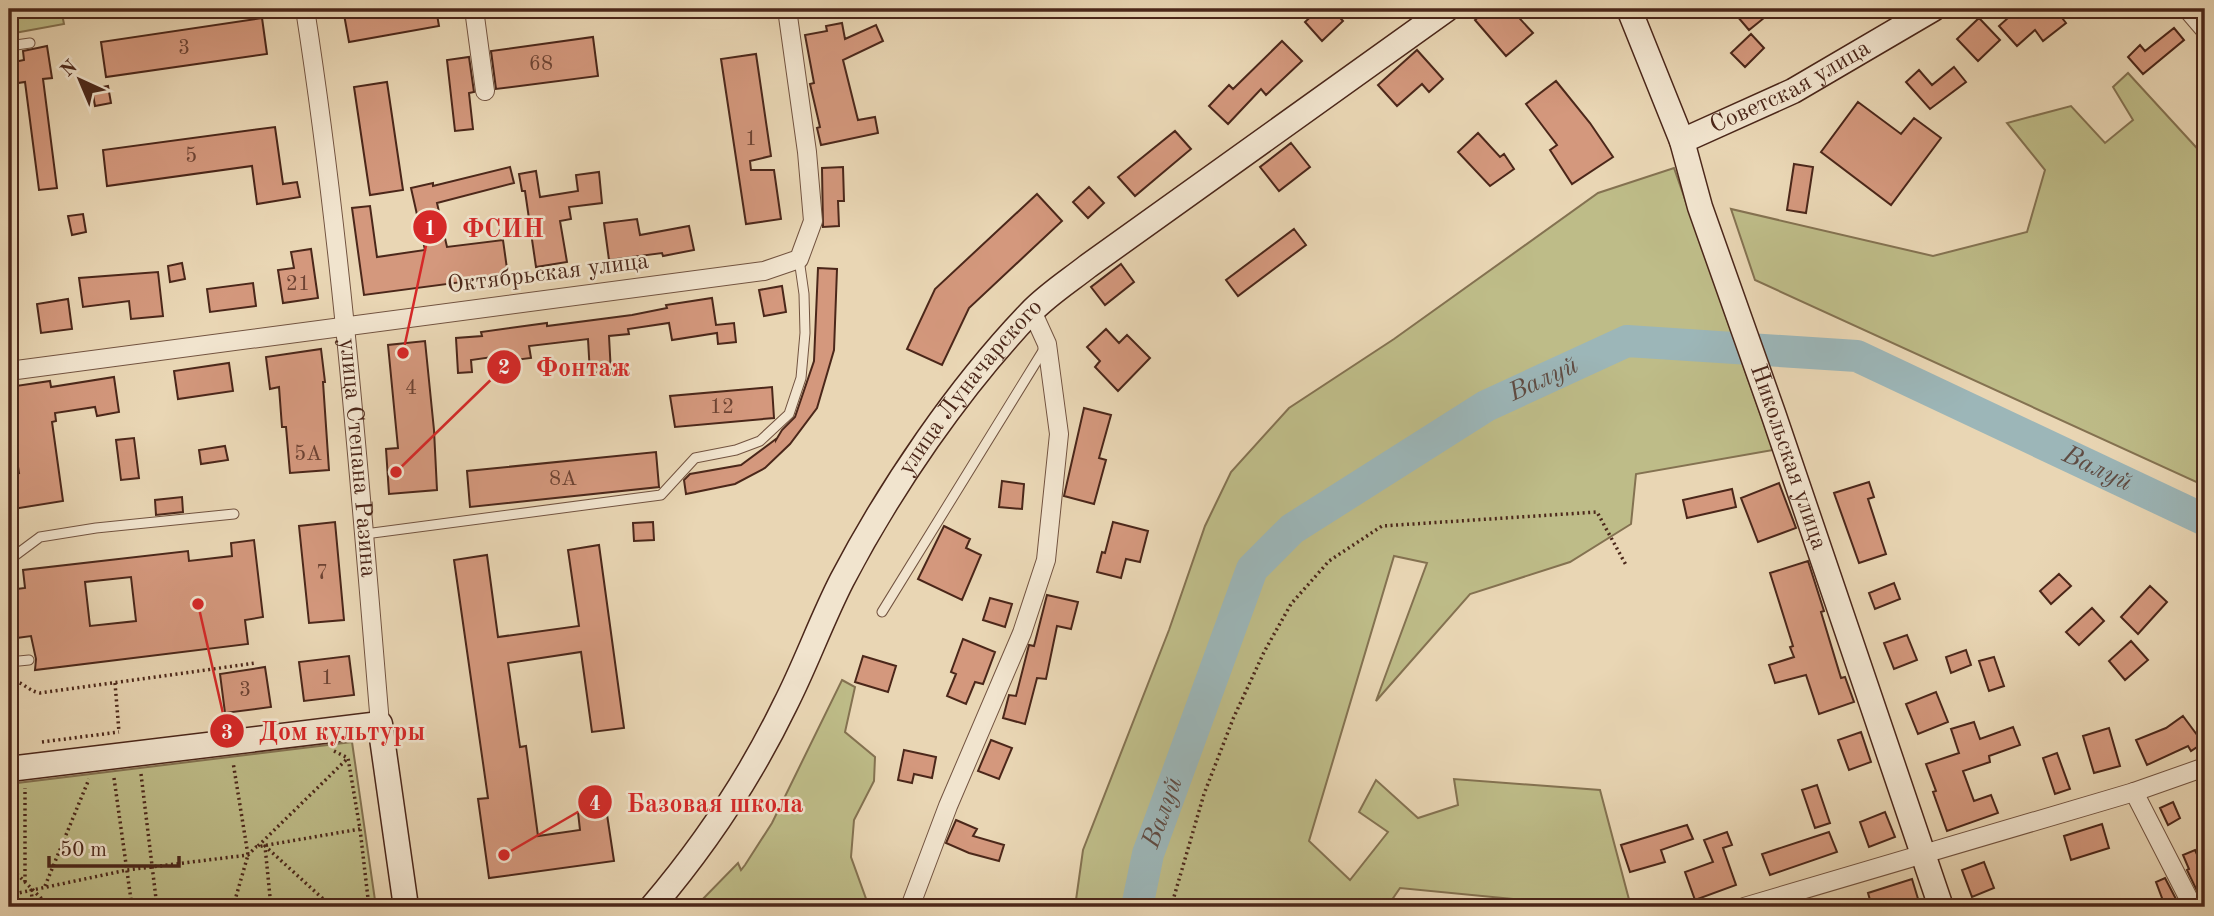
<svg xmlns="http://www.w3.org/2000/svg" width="2214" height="916" viewBox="0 0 2214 916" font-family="'Old Standard TT',serif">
<rect width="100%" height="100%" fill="#e9d6b4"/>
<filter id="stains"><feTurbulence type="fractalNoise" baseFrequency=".00286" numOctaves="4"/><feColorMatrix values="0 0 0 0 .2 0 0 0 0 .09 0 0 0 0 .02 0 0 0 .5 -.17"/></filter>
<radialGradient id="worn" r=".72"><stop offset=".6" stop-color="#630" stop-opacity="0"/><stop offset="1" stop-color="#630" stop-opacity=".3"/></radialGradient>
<path fill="#bebc88" stroke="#847251" stroke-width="2" d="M9 9H61L64 24 9 34Z
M2128 73 2205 157V486L1755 280 1731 209 1933 256 2027 232 2045 170 2007 123 2071 106 2105 143 2133 120 2113 87Z
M1674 168 1773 450 1636 474 1631 524 1570 562 1470 594 1376 701 1427 563 1394 556 1309 841 1350 880 1388 832 1359 812 1376 780 1418 818 1458 805 1454 779 1600 790 1631 907H1597L1400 888 1387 907H1075L1083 850 1169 630 1205 526 1231 472 1289 408 1394 339 1598 193Z
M842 680 855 687 845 732 875 757 874 781 854 820 851 857 869 907H695L738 863 741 870 745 865 772 823Z
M352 742 376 907H9V784Z"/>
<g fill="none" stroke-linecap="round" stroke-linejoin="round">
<path stroke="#9cb6b8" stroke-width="32" id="s1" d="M1137 907 1148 854 1252 569 1292 529 1486 406 1627 341 1857 356 2205 520"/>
</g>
<path fill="#d4987d" stroke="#4b271a" stroke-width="2" fill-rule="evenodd" d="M343 9H436L439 26 349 42Z
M1319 9H1332L1343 21 1322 41 1305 22Z
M1488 9H1511L1533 33 1506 56 1475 20Z
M1731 9H1756L1764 18 1749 30Z
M2018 9H2055L2066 23 2043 41 2035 30 2017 46 1999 26Z
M262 18 267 54 106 77 101 42Z
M1979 18 2000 40 1978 61 1957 39Z
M842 23 845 39 876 25 883 41 843 60 858 120 875 117 878 133 821 145 817 128 820 127 810 84 814 83 805 35 827 31 826 26Z
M2174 28 2184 40 2143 74 2128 57 2140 45 2145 51Z
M1751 34 1764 48 1745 67 1731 53Z
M593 37 598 76 496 89 491 51Z
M1282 41 1302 61 1266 95 1261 89 1228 124 1209 106 1229 85 1233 89Z
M47 46 52 78 43 79 57 188 39 190 25 82 11 84 9 63 24 60 23 51Z
M1417 50 1443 79 1429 92 1422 84 1397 106 1378 85Z
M756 54 771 156 750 161 751 170H774L781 219 746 224 721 59Z
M469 57 474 92 469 93 473 129 455 131 447 60Z
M1954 67 1966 82 1930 109 1906 82 1919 70 1932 85Z
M1556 81 1590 123 1613 157 1572 184 1550 150 1557 145 1526 104Z
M387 82 403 190 370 195 354 87Z
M108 86 111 103 95 106 92 89Z
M1858 102 1901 134 1914 118 1941 138 1891 205 1821 152Z
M275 127 283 184 297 182 300 197 257 204 252 166 107 186 103 150Z
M1175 131 1191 149 1135 196 1118 177Z
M1478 133 1500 157 1504 154 1514 169 1490 186 1458 152Z
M1291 143 1310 167 1279 191 1260 167Z
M1794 164 1813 167 1806 213 1787 210Z
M510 167 514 183 437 203 447 247 503 240 508 276 364 295 352 208 370 206 377 257 425 250 411 188 433 183V186Z
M843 167 844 201H838L839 226 823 227 822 168Z
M536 171 540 197 578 191 576 175 599 172 602 203 569 207 571 219 560 221 567 262 536 267 525 191H522L519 174Z
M1089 187 1104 203 1088 218 1073 202Z
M1037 194 1062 221 969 308 942 365 907 349 935 289Z
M83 214 86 232 72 235 68 216Z
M637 219 640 235 689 226 694 250 663 256 662 253 609 260 604 223Z
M1294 229 1306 245 1238 296 1226 280Z
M311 249 318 298 283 303 278 270 294 268 291 252Z
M182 263 185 279 170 282 168 266Z
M1121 264 1134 282 1105 305 1091 287Z
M818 268 837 269 834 350 817 408 790 444 765 468 735 484 686 494 684 480 690 474 741 465 776 439V440L782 430 795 417 814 361Z
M158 272 163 316 131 319 129 301 83 307 79 278Z
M253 283 256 306 210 312 207 289Z
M782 286 786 312 764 316 759 290Z
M712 298 716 325 734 323 736 342 718 344 717 333 672 340 669 323 628 329 629 334 609 336 611 373 590 374 588 339 529 346 531 358 515 360 514 354 471 360 472 372 458 373 456 338 482 336 481 332 547 323V326L632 315 667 308 666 305Z
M68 299 72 329 41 333 37 304Z
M1106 329 1119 343 1127 335 1150 358 1118 391 1095 367 1100 361 1087 347Z
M425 341 434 430 437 490 389 494 386 449 398 448 388 345Z
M321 349 325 382H323L329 470 290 473 286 427H282L279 387 270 389 266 357Z
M229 363 233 391 178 399 174 371Z
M114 377 119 412 97 416 95 407 55 413 56 421 52 422 63 501 13 509 9 474 19 473 12 428H9V387L50 381 51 387Z
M772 387 774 418 675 427 670 396Z
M1084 408 1111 415 1099 458 1106 460 1094 504 1064 496Z
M134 438 139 478 121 480 116 440Z
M225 446 228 460 201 464 199 450Z
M656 452 659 487 470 507 467 471Z
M1002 481 1024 484 1022 509 999 507Z
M1869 482 1874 497 1868 499 1886 554 1859 563 1834 493Z
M1779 483 1796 528 1758 542 1741 498Z
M1732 489 1736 507 1687 518 1683 500Z
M182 497 183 512 156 515 155 500Z
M335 522 344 620 309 623 299 526Z
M653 522 654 540 634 541 633 523Z
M1113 522 1148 531 1140 562 1126 559 1121 578 1097 572 1102 552 1105 553Z
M944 526 970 539 966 548 981 555 962 600 918 579Z
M254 540 263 617 245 620 248 644 35 670 36 659 31 636 9 639V590L25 588 23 570 188 551 189 561 232 556 231 543ZM131 577 136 621 90 626 85 582Z
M599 545 624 728 592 732 581 652 508 663 520 747 526 746 538 836 580 830 578 812 606 808 614 861 489 878 478 799 488 798 454 560 487 555 498 637 579 626 568 550Z
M1808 561 1824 611 1821 612 1841 678 1845 677 1854 702 1819 714 1806 675 1775 683 1769 665 1794 657 1790 647 1793 646 1770 573Z
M2059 574 2071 586 2051 604 2040 591Z
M1894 583 1900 599 1875 609 1869 593Z
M2150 586 2167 602 2138 634 2121 617Z
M1047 595 1078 602 1071 629 1057 626 1046 679 1037 678 1025 724 1003 718 1009 695 1016 696 1029 645 1034 646Z
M990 598 1012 604 1005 627 983 620Z
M2092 608 2104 621 2079 645 2066 632Z
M1907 635 1917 660 1894 669 1884 643Z
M963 639 995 652 983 684 975 682 966 704 947 696 956 674 951 672Z
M2131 641 2148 660 2125 680 2109 661Z
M1966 650 1971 665 1951 673 1946 657Z
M349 656 354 695 304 701 299 662Z
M863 656 896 666 888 692 855 682Z
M1994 657 2004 686 1989 691 1979 661Z
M265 667 271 707 225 713 220 674Z
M1936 692 1948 722 1918 734 1906 704Z
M2183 716 2203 743 2191 751 2188 746 2147 765 2136 740 2166 728Z
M1974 722 1980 739 2013 727 2020 745 1989 756 1990 762 1963 771 1974 801 1991 795 1998 813 1947 831 1933 792 1936 791 1926 764 1959 753 1951 729Z
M2109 728 2120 766 2094 773 2083 736Z
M1861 732 1871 762 1849 770 1838 740Z
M991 740 1012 748 999 779 978 771Z
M904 750 936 757 932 778 914 774 912 783 898 780Z
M2057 753 2070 789 2055 794 2043 758Z
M1817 785 1830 823 1815 828 1802 790Z
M2173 802 2180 818 2168 825 2160 808Z
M1885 812 1895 837 1869 847 1860 822Z
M956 820 977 829 973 836 1004 845 999 861 969 853 946 843Z
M2102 824 2109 848 2071 860 2064 836Z
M1687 825 1693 839 1661 850 1665 862 1630 872 1621 845Z
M1727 832 1732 845 1723 848 1736 885 1695 900 1685 872 1713 862 1704 840Z
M1829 832 1837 852 1770 875 1762 854Z
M2195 850 2205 872V890L2198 893 2187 870 2189 869 2183 855Z
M1984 862 1994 888 1972 897 1962 870Z
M2165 878 2177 901 2165 906 2156 882Z
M1912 879 1919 902 1904 907H1872L1868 893Z"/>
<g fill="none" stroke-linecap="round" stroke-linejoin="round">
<defs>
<path id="lane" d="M9 46 30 43
M365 534 661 495 695 458 736 450 760 441 789 414 801 378 805 333 804 294 799 259
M9 560 40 537 96 528 234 514
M882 612 1046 346
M9 662 29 660"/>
<g id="street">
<path id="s2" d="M305 9C342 246 360 485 380 724"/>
<path d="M474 9 485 91"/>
<path d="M2187 9 2205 30"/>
<path d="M9 371 764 271 799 259 813 221 807 152 787 9"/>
<path d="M2134 792 2193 907"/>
<path d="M910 907 948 806 1022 633 1046 560 1059 434 1047 344 1032 311"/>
<path d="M1744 907 2134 792 2205 767"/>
</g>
<g id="secondary">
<path id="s3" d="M1629 9 1682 141 1700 207 1773 413 1941 907"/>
<path id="s4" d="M1682 141 1793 91 1933 9"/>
<path d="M9 769 380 724 406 907"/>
<path id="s5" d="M652 907C704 846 750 777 785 705 806 664 821 621 842 580 890 488 959 387 1030 313 1047 295 1069 281 1088 266L1447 9"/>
</g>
</defs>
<use href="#lane" stroke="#725340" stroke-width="11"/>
<use href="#street" stroke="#725340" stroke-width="20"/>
<use href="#secondary" stroke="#4b271a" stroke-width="27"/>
<path stroke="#4b271a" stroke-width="3.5" stroke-dasharray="2 3.5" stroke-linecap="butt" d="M9 681C23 680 27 691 40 693L256 663
M115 683 119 732
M42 742 119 732
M334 751 348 758 360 829 369 907
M141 774 157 907
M114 778 132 907
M258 846 348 758
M9 866 50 907
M25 882V788
M45 886 89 779
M31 889 33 907
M9 895 127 870 248 855 256 847 360 829
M233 907 248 855 233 762
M271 907 265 846 332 907
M1171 907 1204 794 1233 719 1264 652 1291 604 1329 561 1382 526 1597 512 1626 565"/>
<use href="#lane" stroke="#f1e4ce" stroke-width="9"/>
<use href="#street" stroke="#f1e4ce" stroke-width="18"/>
<use href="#secondary" stroke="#f1e4ce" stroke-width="24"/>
</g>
<g text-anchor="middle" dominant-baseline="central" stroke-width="5" stroke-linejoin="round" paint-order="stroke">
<g font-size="21" fill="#6d4333">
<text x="184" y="48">3</text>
<text x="541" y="64">68</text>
<text x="751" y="139">1</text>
<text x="191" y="156">5</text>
<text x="298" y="284">21</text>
<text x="411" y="388">4</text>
<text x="722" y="407">12</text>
<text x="308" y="454">5А</text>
<text x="563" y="479">8А</text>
<text x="322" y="573">7</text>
<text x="327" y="678">1</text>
<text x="245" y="690">3</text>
</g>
<g font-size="24" fill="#4b271a" stroke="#f1e4ce">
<text stroke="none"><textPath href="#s4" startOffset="121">Советская улица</textPath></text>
<text transform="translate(548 274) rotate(-7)">Октябрьская улица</text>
<text stroke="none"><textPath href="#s5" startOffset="612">улица Луначарского</textPath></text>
<text stroke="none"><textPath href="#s3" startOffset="476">Никольская улица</textPath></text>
<text stroke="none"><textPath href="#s2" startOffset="452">улица Степана Разина</textPath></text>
</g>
<g font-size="26" font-style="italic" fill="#5f4b42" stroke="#f1e4ce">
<text stroke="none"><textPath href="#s1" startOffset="707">Валуй</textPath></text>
<text stroke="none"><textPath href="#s1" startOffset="1295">Валуй</textPath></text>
<text stroke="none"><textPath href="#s1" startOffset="98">Валуй</textPath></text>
</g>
</g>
<path fill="none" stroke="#d62828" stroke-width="2.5" d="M403 353L430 227M396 472L504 367M198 604L227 731M504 855L595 802"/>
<g fill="#d62828" stroke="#f1e4ce" stroke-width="2.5">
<circle cx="403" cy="353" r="7"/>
<circle cx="396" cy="472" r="7"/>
<circle cx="198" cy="604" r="7"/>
<circle cx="504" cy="855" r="7"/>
<circle cx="430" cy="227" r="18"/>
<circle cx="504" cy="367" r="18"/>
<circle cx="227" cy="731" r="18"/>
<circle cx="595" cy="802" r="18"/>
</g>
<g font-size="21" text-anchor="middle" font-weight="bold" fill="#fff">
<text x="430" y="235">1</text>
<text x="504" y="374">2</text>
<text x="227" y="739">3</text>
<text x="595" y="810">4</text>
</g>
<g font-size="26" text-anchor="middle" font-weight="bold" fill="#d62828" stroke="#f1e4ce" stroke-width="5" stroke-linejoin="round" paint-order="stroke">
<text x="503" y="237">ФСИН</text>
<text x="583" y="376">Фонтаж</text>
<text x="342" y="740">Дом культуры</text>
<text x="715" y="812">Базовая школа</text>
</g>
<rect width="2214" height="916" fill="none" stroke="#e9d6b4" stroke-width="35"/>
<rect x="10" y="10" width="2193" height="895" fill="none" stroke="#4b271a" stroke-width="3.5"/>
<rect x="18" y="18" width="2179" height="881" fill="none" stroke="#4b271a" stroke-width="2"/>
<g transform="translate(80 80) rotate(316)" stroke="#f1e4ce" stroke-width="5" paint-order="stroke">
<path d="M0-5L12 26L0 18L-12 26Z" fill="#4b271a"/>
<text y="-10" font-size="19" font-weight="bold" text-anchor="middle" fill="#4b271a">N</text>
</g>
<path d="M49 856v10h130v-10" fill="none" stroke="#4b271a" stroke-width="3.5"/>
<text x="60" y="856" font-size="21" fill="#4b271a" stroke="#f1e4ce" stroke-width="5" paint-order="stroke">50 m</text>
<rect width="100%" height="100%" filter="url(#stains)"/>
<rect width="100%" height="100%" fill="url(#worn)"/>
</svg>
